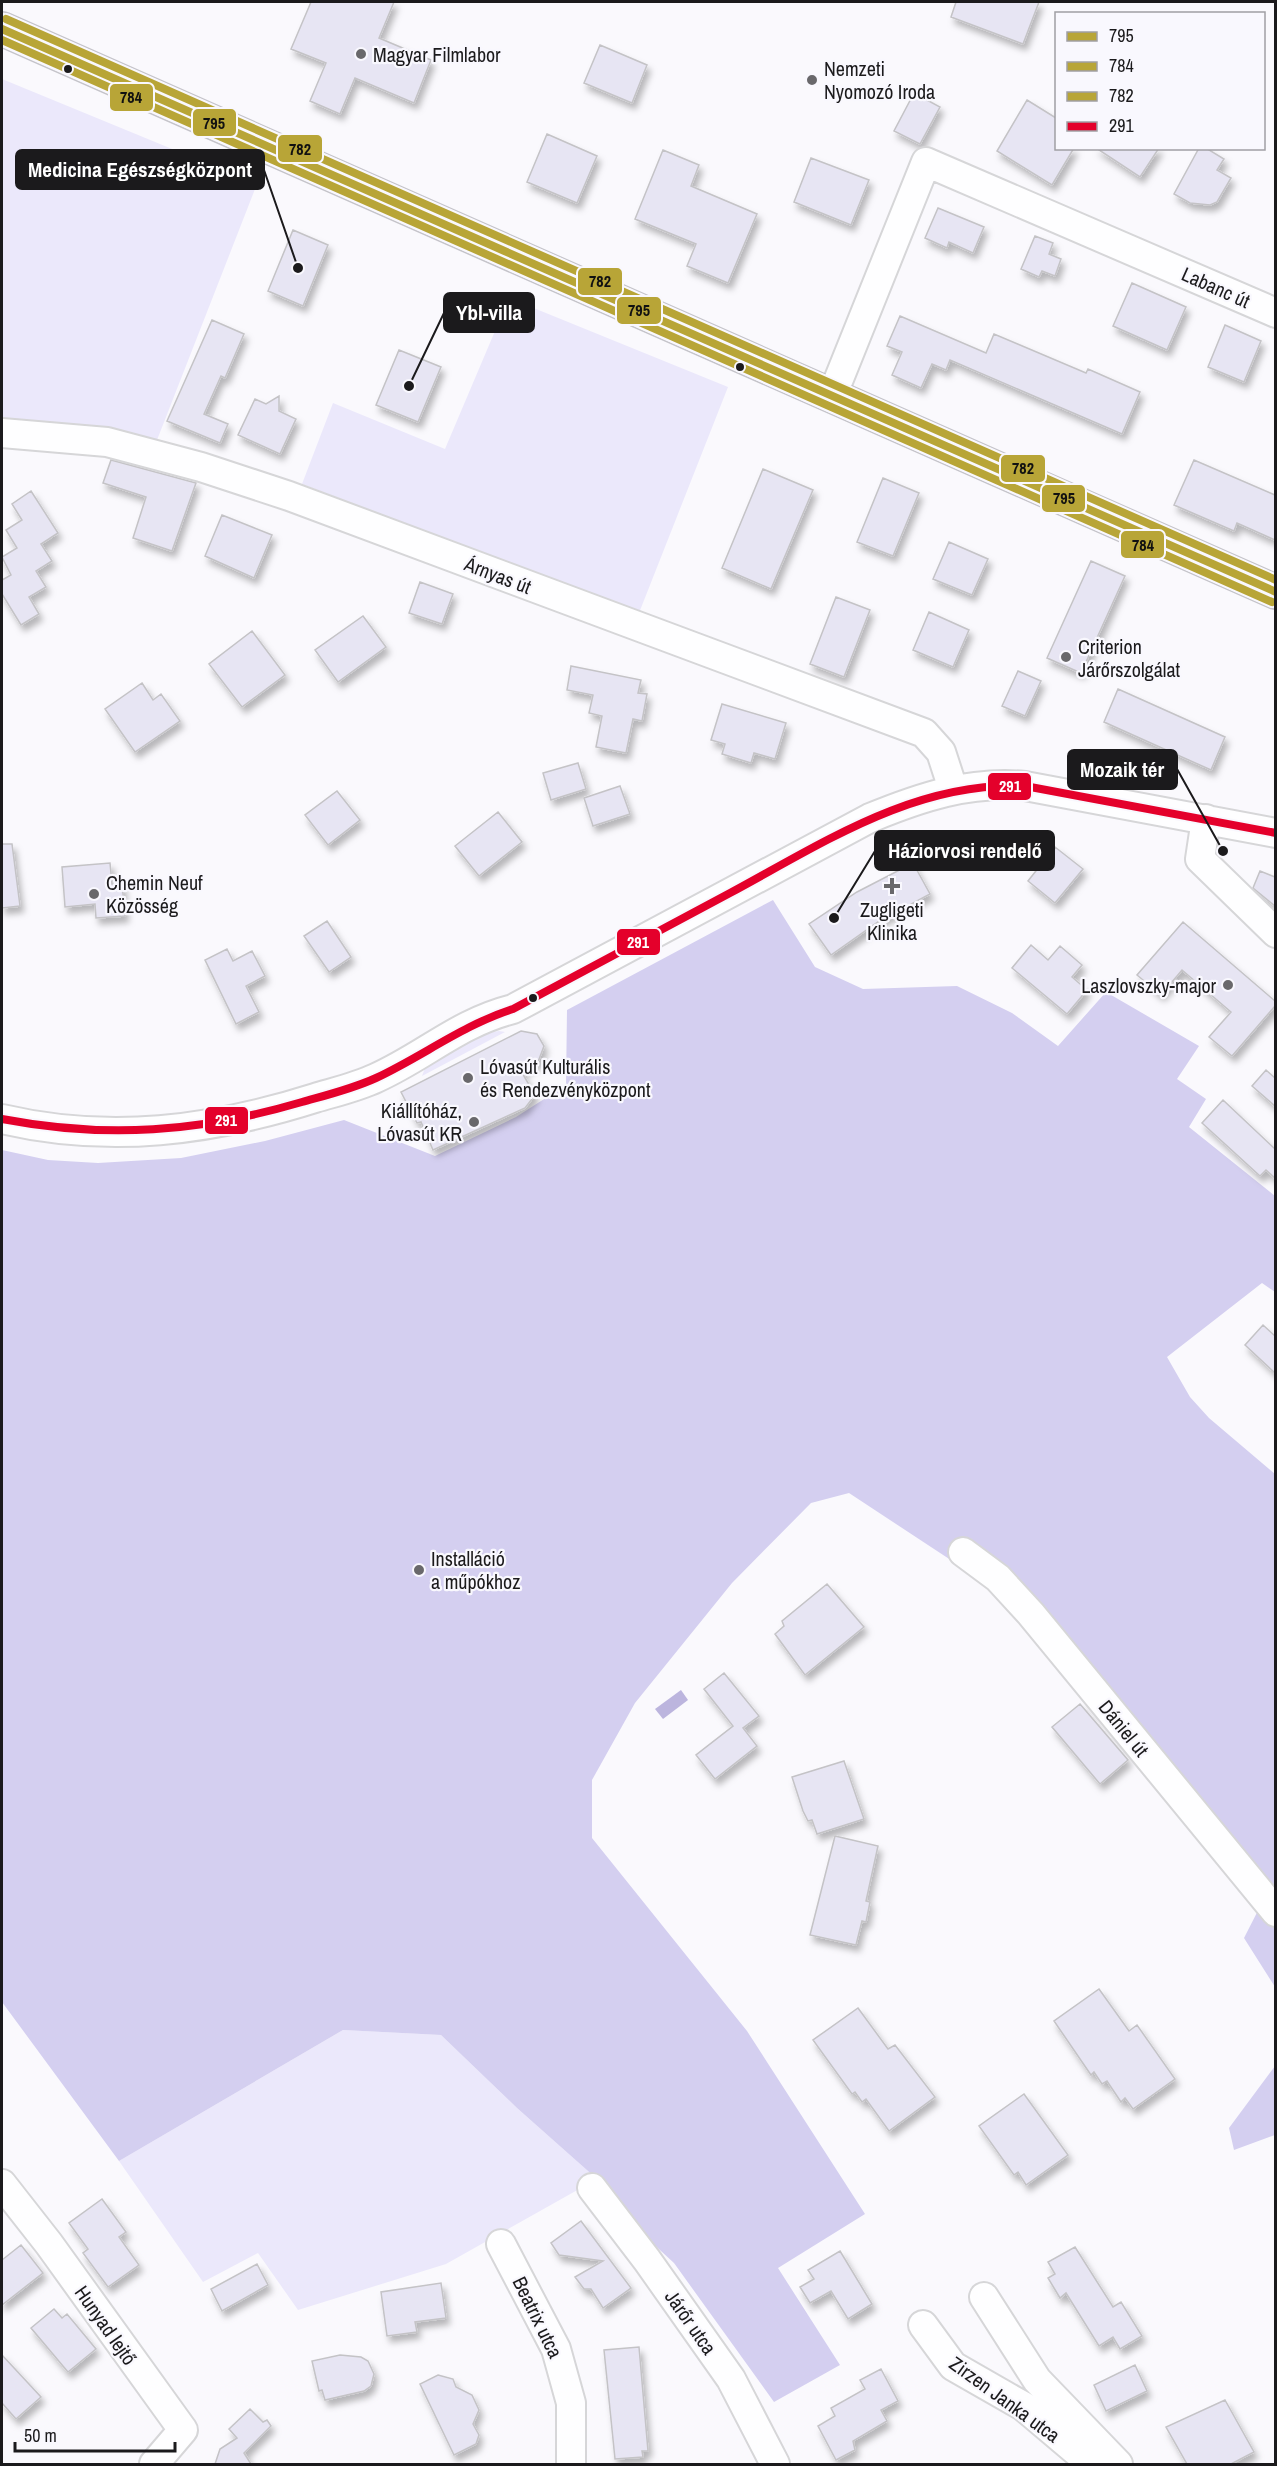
<svg xmlns="http://www.w3.org/2000/svg" width="1277" height="2466" viewBox="0 0 1277 2466" font-family="'Archivo Narrow',sans-serif">
<defs>
<filter id="shadow"><feDropShadow dx="3.5" dy="6" stdDeviation="3" flood-color="#0004"/></filter>
</defs>
<rect width="100%" height="100%" fill="#faf9fd"/>
<path fill="#ebe8fb" d="M2 79 257 184 157 440 62 425 2 421Z
M509 298 728 387 639 613 302 484 333 403 445 449Z
M499 1031 505 1032 422 1076 425 1068 432 1062 486 1033Z
M343 2030 441 2035 517 2108 597 2179 446 2264 298 2310 258 2253 203 2282 119 2161Z"/>
<path fill="#d4cff0" d="M773 900 815 967 863 989 957 986 1012 1013 1058 1046 1106 992 1199 1046 1177 1079 1206 1099 1189 1127 1275 1196V1292L1262 1283 1167 1357 1190 1397 1209 1418 1275 1474V1987L1244 1938 1269 1889 1019 1605 849 1493 811 1503 732 1583 635 1703 592 1780V1838L747 2031 865 2214 778 2268 840 2365 774 2402 674 2263 612 2206 597 2179 517 2108 441 2035 343 2030 119 2161 2 2002V1150L48 1160 98 1163 181 1158 265 1141 344 1120 435 1156 516 1117 566 1085 567 1010Z
M1275 2066V2135L1234 2150 1229 2128Z"/>
<path fill="#bcb5de" d="M681 1690 688 1700 663 1719 655 1709Z"/>
<path fill="#e7e5f3" stroke="#c4c3c6" stroke-width="1.5" filter="url(#shadow)" d="M311 2H394L379 38 431 60 414 103 355 78 340 114 310 101 326 63 291 49Z
M956 2H1039L1023 44 951 17Z
M600 45 647 65 632 103 584 83Z
M914 93 940 107 920 144 894 131Z
M1027 100 1056 118V148H1074L1052 185 997 151Z
M547 134 597 156 577 203 527 182Z
M1096 148H1159L1140 177Z
M1199 148H1206L1224 159 1217 170 1231 178 1217 202 1210 205 1190 203 1174 194Z
M663 150 699 165 691 186 757 214 728 283 687 266 696 244 635 219Z
M811 158 869 180 851 225 794 202Z
M938 208 984 227 973 253 949 242 947 248 925 238Z
M293 230 328 245 303 306 268 291Z
M1035 236 1053 243 1049 254 1061 259 1055 276 1042 271 1039 277 1021 269Z
M1132 283 1186 307 1167 350 1113 326Z
M900 316 986 353 994 334 1086 373 1088 369 1140 392 1122 434 950 360 946 370 932 364 921 388 892 375 902 352 887 346Z
M212 320 244 334 225 378 221 376 204 414 228 424 220 443 167 421Z
M1225 325 1261 341 1244 382 1208 367Z
M399 350 441 367 418 422 376 405Z
M279 396V411L296 419 280 454 238 435 255 399 266 404Z
M111 460 196 483 172 551 133 538 146 497 103 483Z
M1194 460 1275 495V540L1237 523 1234 531 1174 505Z
M763 469 813 490 771 589 722 568Z
M883 478 919 493 893 556 857 542Z
M31 491 58 533 41 544 52 561 36 571 46 587 29 597 39 614 21 625 2 594V580L11 575 2 557 17 548 6 530 22 520 12 504Z
M222 515 272 535 254 578 205 556Z
M949 542 988 559 972 595 933 579Z
M1091 561 1125 576 1081 673 1047 658Z
M420 582 453 594 442 624 409 613Z
M836 597 870 610 844 677 810 664Z
M929 612 969 630 953 667 913 650Z
M363 616 386 647 338 682 315 650Z
M252 631 285 675 242 707 209 664Z
M571 666 641 680 638 693 647 694 642 721 633 719 626 753 596 747 602 716 589 713 593 695 567 690Z
M1018 671 1041 681 1025 716 1002 706Z
M142 683 153 700 161 694 180 721 135 752 105 709Z
M1118 689 1225 737 1211 770 1104 722Z
M722 704 786 723 775 759 754 753 751 763 722 754 725 744 711 740Z
M578 763 586 789 551 800 543 773Z
M620 786 630 814 593 826 584 798Z
M337 791 360 820 328 845 305 815Z
M498 812 522 842 479 876 455 846Z
M2 844H12L20 906 2 908Z
M1055 847 1083 869 1055 903 1028 881Z
M110 863 112 884 122 883 125 916 96 918 95 904 65 907 62 867Z
M913 863 930 894 878 922 831 955 809 924 857 892Z
M1260 871 1275 877V906L1253 888Z
M327 921 351 957 329 972 304 936Z
M1183 922 1275 1001V1006L1232 1056 1209 1037 1231 1012 1182 970 1161 995 1137 975Z
M1031 945 1048 960 1060 946 1082 965 1072 977 1087 990 1067 1014 1012 968Z
M227 949 233 961 252 951 265 976 246 986 259 1012 236 1024 205 960Z
M521 1031 537 1034 544 1046 538 1062 521 1071 535 1095 525 1108 433 1150 421 1122 417 1123 401 1092Z
M1266 1070 1275 1078V1106L1252 1086Z
M1223 1100 1275 1149V1178L1266 1170 1260 1176 1202 1123Z
M1263 1325 1275 1336V1373L1245 1345Z
M827 1584 864 1627 805 1675 775 1634 784 1626 782 1621Z
M724 1673 759 1716 743 1728 757 1746 715 1779 696 1755 733 1726 704 1689Z
M1080 1704 1128 1760 1100 1784 1052 1727Z
M844 1761 864 1819 817 1834 812 1820 808 1821 803 1811 792 1777Z
M835 1836 878 1846 866 1901 870 1902 866 1922 862 1921 856 1945 810 1935Z
M1099 1989 1129 2031 1137 2025 1175 2079 1133 2109 1125 2098 1121 2102 1107 2081 1102 2084 1094 2072 1091 2075 1054 2021Z
M858 2008 888 2049 895 2045 935 2097 889 2131 866 2099 862 2102 855 2092 852 2094 813 2040Z
M1024 2094 1068 2155 1026 2185 1018 2172 1014 2175 979 2126Z
M102 2199 126 2232 119 2237 139 2265 108 2287 83 2253 88 2249 69 2223Z
M581 2221 631 2288 603 2308 591 2289H584L575 2277 603 2261 559 2255 551 2243Z
M21 2245 43 2273 2 2305V2260Z
M1075 2247 1113 2307 1121 2302 1142 2336 1120 2349 1113 2337 1099 2346 1066 2293 1060 2298 1048 2278 1055 2274 1048 2262Z
M840 2251 872 2304 848 2319 831 2291 810 2303 800 2287 814 2279 808 2270Z
M257 2264 268 2285 222 2311 211 2289Z
M441 2283 446 2318 415 2322 417 2332 387 2336 381 2292Z
M54 2309 62 2318 67 2314 96 2349 68 2372 31 2328Z
M639 2347 648 2451H642L643 2457 615 2459 604 2350Z
M2 2355 41 2397 16 2419 2 2403Z
M340 2355 361 2357 368 2361 374 2374 371 2386 364 2391 325 2400 322 2390 319 2391 312 2361Z
M1135 2365 1147 2391 1106 2411 1094 2385Z
M881 2369 898 2401 881 2410 887 2421 853 2441 855 2450 836 2460 818 2426 835 2416 831 2408 865 2389 860 2380Z
M438 2375 453 2379 456 2387 472 2395 479 2410 473 2424 479 2435 476 2444 454 2455 420 2384Z
M1225 2400 1254 2452 1231 2464H1187L1166 2427Z
M250 2409 263 2422 267 2420 271 2426 244 2453 251 2464H215L220 2449 237 2438 229 2429Z"/>
<g fill="none" stroke-linecap="round" stroke-linejoin="round">
<defs>
<path id="minor" d="M832 396 926 162 1276 313
M2 433 107 442 201 467 289 496 924 733 941 752 953 789
M1206 819 1200 859 1276 933
M2 1119C109 1144 211 1131 315 1098 335 1092 357 1087 376 1078 425 1056 458 1023 513 1009L870 818C921 797 969 781 1025 786L1276 833
M963 1552 998 1578 1031 1614 1276 1912
M2 2184 49 2244 183 2430 154 2464
M592 2188 647 2260 731 2379 775 2464
M501 2244 556 2349 571 2403V2464
M984 2297 1037 2380 1118 2464
M923 2325 953 2366 1023 2406 1081 2455 1096 2464"/>
<path id="major" d="M2 29 1276 592"/>
</defs>
<use href="#minor" stroke="#d6d6d8" stroke-width="32"/>
<use href="#major" stroke="#c5c4ca" stroke-width="36"/>
<use href="#minor" stroke="#fefeff" stroke-width="28"/>
<use href="#major" stroke="#f7f7fa" stroke-width="33"/>
<defs>
<path id="bus-1" d="M2 29 1276 592"/>
<path id="bus-2" d="M2 40 1272 602"/>
<path id="bus-3" d="M6 19 1276 580"/>
<path id="bus-4" d="M2 1119C107 1139 200 1132 302 1102 327 1095 352 1089 376 1078 423 1056 463 1025 513 1009 585 970 658 932 730 893 823 843 915 781 1025 786L1276 833"/>
</defs>
<use href="#bus-1" stroke="#f9f8fe" stroke-width="12"/>
<use href="#bus-2" stroke="#f9f8fe" stroke-width="12"/>
<use href="#bus-3" stroke="#f9f8fe" stroke-width="12"/>
<use href="#bus-4" stroke="#f9f8fe" stroke-width="12"/>
<use href="#bus-1" stroke="#b8a537" stroke-width="8"/>
<use href="#bus-2" stroke="#b8a537" stroke-width="8"/>
<use href="#bus-3" stroke="#b8a537" stroke-width="8"/>
<use href="#bus-4" stroke="#e4002b" stroke-width="8"/>
</g>
<g fill="#69686b" stroke="#f9f8fe" stroke-width="2">
<circle cx="361" cy="54" r="6"/>
<circle cx="812" cy="80" r="6"/>
<circle cx="1066" cy="657" r="6"/>
<path d="M889 877h6v6h6v6h-6v6h-6v-6h-6v-6h6z"/>
<circle cx="94" cy="894" r="6"/>
<circle cx="1228" cy="985" r="6"/>
<circle cx="468" cy="1078" r="6"/>
<circle cx="474" cy="1122" r="6"/>
<circle cx="419" cy="1570" r="6"/>
</g>
<g fill="#1b1a1c" stroke="#f9f8fe" stroke-width="2">
<circle cx="68" cy="69" r="5"/>
<circle cx="740" cy="367" r="5"/>
<circle cx="533" cy="998" r="5"/>
</g>
<g text-anchor="middle" dominant-baseline="central" stroke-width="4.5" stroke-linejoin="round" paint-order="stroke">
<g font-size="20" fill="#1b1a1c" stroke="#f9f8fe" text-anchor="start">
<text x="373" y="54">Magyar Filmlabor</text>
<text x="824" y="68">Nemzeti<tspan x="824" dy="23">Nyomozó Iroda</tspan></text>
<text x="1078" y="646">Criterion<tspan x="1078" dy="23">Járőrszolgálat</tspan></text>
<text x="106" y="882">Chemin Neuf<tspan x="106" dy="23">Közösség</tspan></text>
<text x="892" y="909" text-anchor="middle">Zugligeti<tspan x="892" dy="23">Klinika</tspan></text>
<text x="1216" y="985" text-anchor="end">Laszlovszky-major</text>
<text x="480" y="1066">Lóvasút Kulturális<tspan x="480" dy="23">és Rendezvényközpont</tspan></text>
<text x="462" y="1110" text-anchor="end">Kiállítóház,<tspan x="462" dy="23">Lóvasút KR</tspan></text>
<text x="431" y="1558">Installáció<tspan x="431" dy="23">a műpókhoz</tspan></text>
</g>
<g font-size="20" fill="#1b1a1c" stroke="#f9f8fe">
<text transform="translate(1216 287) rotate(24)">Labanc út</text>
<text transform="translate(498 575) rotate(21)">Árnyas út</text>
<text transform="translate(1124 1728) rotate(51)">Dániel út</text>
<text transform="translate(538 2317) rotate(64)">Beatrix utca</text>
<text transform="translate(691 2322) rotate(55)">Járőr utca</text>
<text transform="translate(106 2325) rotate(55)">Hunyad lejtő</text>
<text transform="translate(1005 2399) rotate(36)">Zirzen Janka utca</text>
</g>
</g>
<path fill="none" stroke="#1b1a1c" stroke-width="2" d="M298 268L264 170M409 386L444 313M1223 851L1177 769M834 918L875 851"/>
<g fill="#1b1a1c" stroke="#f9f8fe" stroke-width="2">
<circle cx="298" cy="268" r="6"/>
<circle cx="409" cy="386" r="6"/>
<circle cx="1223" cy="851" r="6"/>
<circle cx="834" cy="918" r="6"/>
</g>
<g fill="#1b1a1c" stroke="#1b1a1c" stroke-width="2">
<rect x="16" y="150" width="248" height="39" rx="6"/>
<rect x="444" y="293" width="90" height="39" rx="6"/>
<rect x="1068" y="750" width="109" height="39" rx="6"/>
<rect x="875" y="831" width="179" height="39" rx="6"/>
</g>
<g font-size="21" text-anchor="middle" font-weight="bold" fill="#fff">
<text x="140" y="177">Medicina Egészségközpont</text>
<text x="489" y="320">Ybl-villa</text>
<text x="1122" y="777">Mozaik tér</text>
<text x="965" y="858">Háziorvosi rendelő</text>
</g>
<g stroke="#f9f8fe" stroke-width="2">
<rect x="109" y="83" width="45" height="29" rx="6" fill="#b8a537"/>
<rect x="192" y="108" width="45" height="29" rx="6" fill="#b8a537"/>
<rect x="277" y="134" width="46" height="29" rx="6" fill="#b8a537"/>
<rect x="577" y="267" width="46" height="29" rx="6" fill="#b8a537"/>
<rect x="616" y="296" width="46" height="29" rx="6" fill="#b8a537"/>
<rect x="1000" y="454" width="46" height="29" rx="6" fill="#b8a537"/>
<rect x="1041" y="484" width="45" height="29" rx="6" fill="#b8a537"/>
<rect x="1120" y="530" width="45" height="29" rx="6" fill="#b8a537"/>
<rect x="987" y="772" width="45" height="29" rx="6" fill="#e4002b"/>
<rect x="616" y="928" width="45" height="28" rx="6" fill="#e4002b"/>
<rect x="204" y="1106" width="45" height="29" rx="6" fill="#e4002b"/>
</g>
<g font-size="16" text-anchor="middle" font-weight="bold" fill="#fff">
<text x="1010" y="792">291</text>
<text x="638" y="948">291</text>
<text x="226" y="1126">291</text>
</g>
<g font-size="16" text-anchor="middle" font-weight="bold" fill="#111">
<text x="131" y="103">784</text>
<text x="214" y="129">795</text>
<text x="300" y="155">782</text>
<text x="600" y="287">782</text>
<text x="639" y="316">795</text>
<text x="1023" y="474">782</text>
<text x="1064" y="504">795</text>
<text x="1143" y="551">784</text>
</g>
<rect width="1277" height="2466" fill="none" stroke="#1b1a1c" stroke-width="6"/>
<rect x="1055" y="12" width="210" height="138" fill="#f9f8fe" stroke="#a09fa4" stroke-width="1.5"/>
<rect x="1067" y="32" width="30" height="9" fill="#b8a537" stroke="#a09fa4" stroke-width="1.5"/>
<text x="1109" y="42" font-size="18" fill="#1b1a1c">795</text>
<rect x="1067" y="62" width="30" height="9" fill="#b8a537" stroke="#a09fa4" stroke-width="1.5"/>
<text x="1109" y="72" font-size="18" fill="#1b1a1c">784</text>
<rect x="1067" y="92" width="30" height="9" fill="#b8a537" stroke="#a09fa4" stroke-width="1.5"/>
<text x="1109" y="102" font-size="18" fill="#1b1a1c">782</text>
<rect x="1067" y="122" width="30" height="9" fill="#e4002b" stroke="#a09fa4" stroke-width="1.5"/>
<text x="1109" y="132" font-size="18" fill="#1b1a1c">291</text>
<path d="M15 2442v9h160v-9" fill="none" stroke="#1b1a1c" stroke-width="3"/>
<text x="24" y="2442" font-size="18" fill="#1b1a1c" stroke="#f9f8fe" stroke-width="4.5" paint-order="stroke">50 m</text>
</svg>
